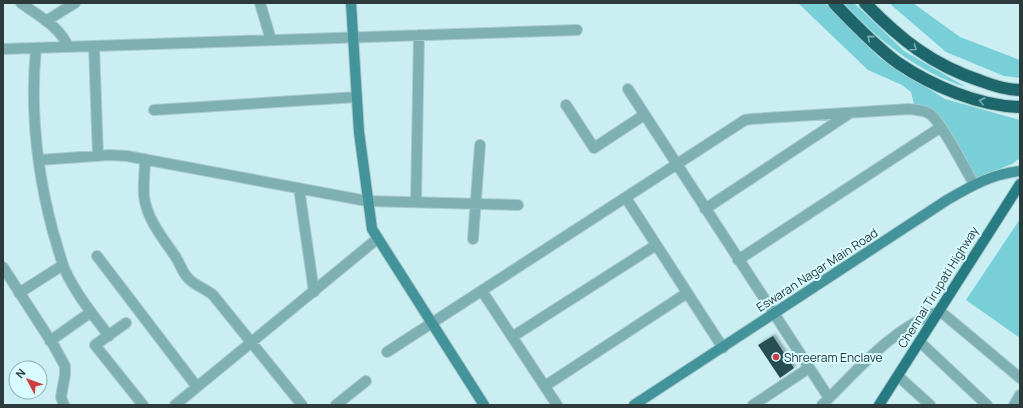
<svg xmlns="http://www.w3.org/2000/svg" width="1023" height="408" viewBox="0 0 1023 408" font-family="Manrope,sans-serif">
<defs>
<filter id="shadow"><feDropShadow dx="2.5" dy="-2.5" stdDeviation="1" flood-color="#0004"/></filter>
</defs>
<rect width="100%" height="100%" fill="#caeef1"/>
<path fill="#78cfd7" d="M798 3H825L881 59 945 99 1020 120V158L1012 164 976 178 931 109 914 104 911 92 902 85 868 70Z
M843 3H854L904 51 966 87C919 73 877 39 843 3Z
M889 3H913L960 37 1020 60V78L1004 76 946 52Z
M1020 219V338L966 300Z"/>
<path fill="#265053" filter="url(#shadow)" d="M773 336 794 368 780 378 758 345Z"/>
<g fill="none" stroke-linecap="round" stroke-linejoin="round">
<defs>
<path id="street" d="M21 3C37 15 61 27 68 47
M260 3 271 40
M46 21 75 3
M94 46 98 156
M36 48C30 109 37 172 53 232 57 244 60 258 65 270 76 294 93 315 109 336
M3 49 577 30
M628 89 829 398
M566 105 594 148 644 115
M154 110 357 97
M145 159C145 171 143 184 144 196 147 220 163 238 175 256 180 263 182 272 188 278 195 286 205 288 213 295L302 405
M39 160 109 155 127 156 367 201 518 205
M299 188 314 292
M626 198 723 348
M416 202 419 35
M705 209 850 113
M473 239 480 145
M97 256 197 387
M738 260 941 127
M3 267 54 346 65 366V375L61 397 64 405
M482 291 557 405
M19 293 63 265
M126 323 95 345 143 405
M512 337 656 245
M50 341 91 312
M920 342 987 405
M387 352 745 120 751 119 909 109C916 110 924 110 930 114 942 123 965 169 974 184
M898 376 930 405
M545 386 687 293
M175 405 377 239
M336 405 366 381
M753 405 809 368
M822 405C858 370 892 328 940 311L1020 378
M1014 405 1020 395"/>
<path id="secondary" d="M351 3 359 132 372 229 484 405
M634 405 947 200C971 186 992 174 1020 171"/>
<path id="primary" d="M879 405 1020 184"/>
<path id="highway" d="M834 3C853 23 876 47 898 63 932 86 979 106 1020 107
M865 3C900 39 932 65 981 81 994 86 1006 90 1020 90"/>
</defs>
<use href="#street" stroke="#aacacd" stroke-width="12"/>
<use href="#secondary" stroke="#aacacd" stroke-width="12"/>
<use href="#primary" stroke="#aacacd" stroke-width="12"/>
<use href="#highway" stroke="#aacacd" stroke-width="14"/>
<use href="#street" stroke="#7dafb3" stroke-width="10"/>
<use href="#secondary" stroke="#42939a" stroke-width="10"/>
<use href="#primary" stroke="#267c82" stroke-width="10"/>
<use href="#highway" stroke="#1d666c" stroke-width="12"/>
</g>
<defs><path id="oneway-chevron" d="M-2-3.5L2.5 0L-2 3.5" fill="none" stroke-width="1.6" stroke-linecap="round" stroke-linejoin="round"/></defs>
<g stroke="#7ab0b5">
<use href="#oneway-chevron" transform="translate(870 38) rotate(-139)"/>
<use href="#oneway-chevron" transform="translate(914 48) rotate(35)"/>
<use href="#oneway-chevron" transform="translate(982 101) rotate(-166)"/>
</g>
<circle fill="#cc3d43" stroke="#d7fbfe" stroke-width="1.5" cx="776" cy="357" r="4"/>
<g text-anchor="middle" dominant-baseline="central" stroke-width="4" stroke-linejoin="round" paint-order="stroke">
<g font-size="12" fill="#2c3a3b" stroke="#d7fbfe">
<text transform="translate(817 270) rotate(-33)">Eswaran Nagar Main Road</text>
<text transform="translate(938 287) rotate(-58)">Chennai Tirupati Highway</text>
</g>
<g font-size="12" fill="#2c3a3b" stroke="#d7fbfe" text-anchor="start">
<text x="784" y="357">Shreeram Enclave</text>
</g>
</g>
<rect width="1023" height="408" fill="none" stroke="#2c3a3b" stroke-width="8"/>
<g transform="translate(28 380) rotate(311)"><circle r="19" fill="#d7fbfe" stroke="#93aeb0"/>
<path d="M0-3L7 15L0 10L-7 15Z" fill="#cc3d43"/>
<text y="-6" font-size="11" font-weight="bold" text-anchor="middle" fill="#2c3a3b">N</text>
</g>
</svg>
